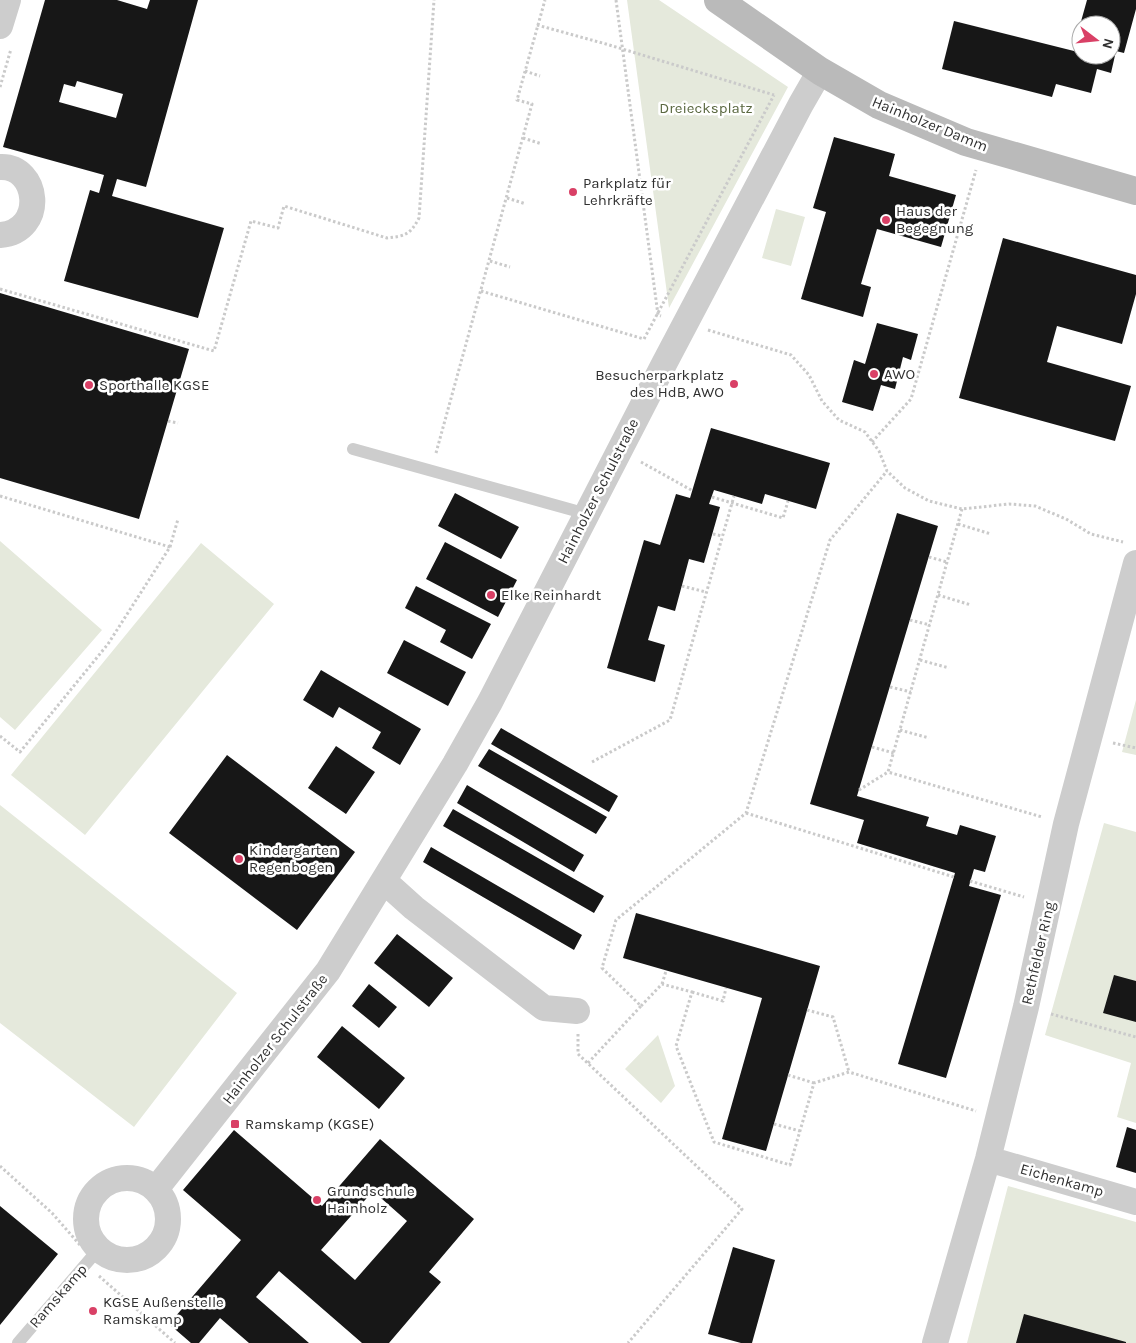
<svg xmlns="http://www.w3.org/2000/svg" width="1136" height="1343" viewBox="0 0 1136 1343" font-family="Karla,sans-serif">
<rect width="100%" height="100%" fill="#fff"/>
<path fill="#e5e9dc" d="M627 0H659L788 87 669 308Z
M776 209 805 217 791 266 762 258Z
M0 541 102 630 15 730 0 717Z
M201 543 274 604 85 835 11 775Z
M1136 700V755L1122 752Z
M0 805 237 993 134 1127 0 1023Z
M1104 823 1136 832V1123L1117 1117 1131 1063 1045 1035Z
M658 1035 675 1086 661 1103 625 1069Z
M1008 1186 1136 1222V1343H967Z"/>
<path fill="#171717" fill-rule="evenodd" d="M45 0H117L147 9 150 0H198L146 187 117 179 112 196 224 228 198 318 64 281 90 190 99 193 104 175 3 147ZM77 81 123 94 116 118 59 102 64 84 75 87Z
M1087 0H1136V9L1124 53 1116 51 1111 73 1097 69 1091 93 1056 84 1052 97 942 69 954 21 1074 51 1081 26V55H1111V25H1080Z
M834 137 895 154 889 176 956 195 941 247 877 229 861 284 871 287 863 317 801 299 826 212 813 208Z
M1003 238 1136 275V294L1122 344 1057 326 1047 362 1131 386 1115 441 959 398Z
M0 293 189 349 139 519 0 478Z
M877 323 918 334 911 360 903 357 895 389 881 385 873 411 842 402 854 360 865 364Z
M711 428 830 463 816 509 765 494 762 504 714 490 709 504 720 507 704 563 689 559 675 611 658 606 648 640 665 645 655 682 607 668 644 540 660 545 676 494 690 498Z
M455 493 519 527 501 559 438 526Z
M897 513 938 526 857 796 929 817 926 826 957 835 960 825 996 836 985 872 974 869 969 886 1001 895 946 1078 898 1064 955 873 857 843 864 820 810 804Z
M445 542 517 580 498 617 426 579Z
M416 586 491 624 472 659 440 642 446 630 405 608Z
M404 640 466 672 448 706 387 673Z
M321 670 421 729 400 765 372 748 381 732 339 707 333 718 303 700Z
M501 728 618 796 609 812 491 744Z
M336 746 375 772 346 814 308 788Z
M489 749 607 817 596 834 478 766Z
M227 755 355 852 297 930 169 833Z
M467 785 584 855 574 872 457 803Z
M453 809 604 896 594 913 443 826Z
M431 847 582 935 574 950 423 862Z
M636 913 820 966 766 1151 722 1139 762 998 623 958Z
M397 934 453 978 429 1007 374 963Z
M1114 975 1136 981V1022L1103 1013Z
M369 984 397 1007 379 1028 352 1006Z
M342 1026 405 1078 379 1109 317 1057Z
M1127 1127 1136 1130V1173L1116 1167Z
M234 1130 322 1206 380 1139 474 1219 429 1272 441 1282 389 1343H362L279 1271 256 1297 309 1343H249L220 1318 199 1343H191L169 1324 241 1240 183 1190ZM373 1191 407 1221 355 1280 321 1250Z
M0 1206 58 1254 0 1325Z
M733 1247 775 1260 752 1343H741L708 1334Z
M1024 1314 1126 1342V1343H1016Z"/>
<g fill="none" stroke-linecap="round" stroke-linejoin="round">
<path stroke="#cacaca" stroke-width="3" stroke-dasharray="2.5 2.5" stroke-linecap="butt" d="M616 0 658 315 661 316
M537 25 606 44 774 95
M525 71 540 76
M0 87 11 49
M523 138 542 144
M507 198 526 204
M490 261 510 267
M0 289 214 351 251 221 278 228 284 206 387 238C405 236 410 235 419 218L434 0
M481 291 644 339 774 95
M708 330 791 355 809 375 822 401 839 420 865 432 879 451 887 471 905 488 929 501 962 509 1009 504 1035 506 1066 519 1091 534 1123 542
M168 421 178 423
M872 442 911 399 976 170
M436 453 532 104 517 100 545 0
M641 462 693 491
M0 496 170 547
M712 497 783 518 788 501
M962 509 888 772 1042 817
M958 524 991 534
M713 534 722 536
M929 557 947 562
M682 586 706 592
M938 595 971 605
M910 620 930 625
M920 660 949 668
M890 687 911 692
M900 730 929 738
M0 736 20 752 108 644 170 547 178 519
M1113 743 1136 748
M872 747 894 753
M592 762 670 720 734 496
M859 790 888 772
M746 813 954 877
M970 881 1024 897
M662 984 666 971
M692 992 723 1001 726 988
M641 1006 662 984 692 992 676 1046 714 1142 790 1165 814 1083 849 1072 976 1111
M807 1010 833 1017 849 1072
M1051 1014 1136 1037
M578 1034V1054L742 1209 628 1343
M588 1063 641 1006 602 968 616 920 746 813 830 540 887 471
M788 1075 814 1083
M774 1124 800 1131
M0 1166 52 1213 80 1245
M99 1276 175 1343"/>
<path stroke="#cdcdcd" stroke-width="12" d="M353 449 587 514
M18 1343 91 1258 98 1248"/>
<path stroke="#cdcdcd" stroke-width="26" d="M0 26 8 0
M0 167C39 165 47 231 0 235
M384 881 414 908 544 1008 577 1011
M988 1159 1136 1202
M86 1219a41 41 0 1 1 82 0a41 41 0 1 1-82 0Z
M156 1189 328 971 455 764 490 702 664 364 801 104 820 71
M935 1343 988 1159 1026 1007 1066 824 1136 563"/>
<path stroke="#bababa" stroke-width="28" d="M718 0 820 71 879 105 966 142 1136 191"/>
</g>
<g fill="#d94066" stroke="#fff" stroke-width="2">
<circle cx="573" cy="192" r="5"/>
<circle cx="886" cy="220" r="5"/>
<circle cx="874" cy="374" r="5"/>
<circle cx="734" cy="384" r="5"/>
<circle cx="89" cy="385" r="5"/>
<circle cx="491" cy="595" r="5"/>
<circle cx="239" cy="859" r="5"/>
<rect x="230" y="1119" width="10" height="10" rx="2.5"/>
<circle cx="317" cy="1200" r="5"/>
<circle cx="93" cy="1311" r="5"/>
</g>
<g text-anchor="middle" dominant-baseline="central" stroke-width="5" stroke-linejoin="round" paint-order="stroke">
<g font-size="15" fill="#5a6840" stroke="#fff">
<text x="706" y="108">Dreiecksplatz</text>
</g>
<g font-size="15" fill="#303030" stroke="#fff">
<text transform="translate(930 124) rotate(22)">Hainholzer Damm</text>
<text transform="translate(598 491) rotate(-63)">Hainholzer Schulstraße</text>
<text transform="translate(1038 953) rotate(-77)">Rethfelder Ring</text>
<text transform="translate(275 1039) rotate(-52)">Hainholzer Schulstraße</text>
<text transform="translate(1062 1180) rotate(16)">Eichenkamp</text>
<text transform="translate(58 1296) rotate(-49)">Ramskamp</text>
</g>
<g font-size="15" fill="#303030" stroke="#fff" text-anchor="start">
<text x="583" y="183">Parkplatz für<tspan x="583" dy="17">Lehrkräfte</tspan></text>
<text x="896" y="211">Haus der<tspan x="896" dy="17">Begegnung</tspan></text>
<text x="884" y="374">AWO</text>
<text x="724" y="375" text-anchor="end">Besucherparkplatz<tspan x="724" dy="17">des HdB, AWO</tspan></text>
<text x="99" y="385">Sporthalle KGSE</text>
<text x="501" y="595">Elke Reinhardt</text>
<text x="249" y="850">Kindergarten<tspan x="249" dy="17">Regenbogen</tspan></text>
<text x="245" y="1124">Ramskamp (KGSE)</text>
<text x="327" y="1191">Grundschule<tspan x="327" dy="17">Hainholz</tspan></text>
<text x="103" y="1302">KGSE Außenstelle<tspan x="103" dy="17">Ramskamp</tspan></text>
</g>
</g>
<g transform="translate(1096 40) rotate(106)"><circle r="24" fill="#ffffff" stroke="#acacac"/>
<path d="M0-4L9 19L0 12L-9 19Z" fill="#d94066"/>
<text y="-8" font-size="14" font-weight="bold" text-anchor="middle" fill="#303030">N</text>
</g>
</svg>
